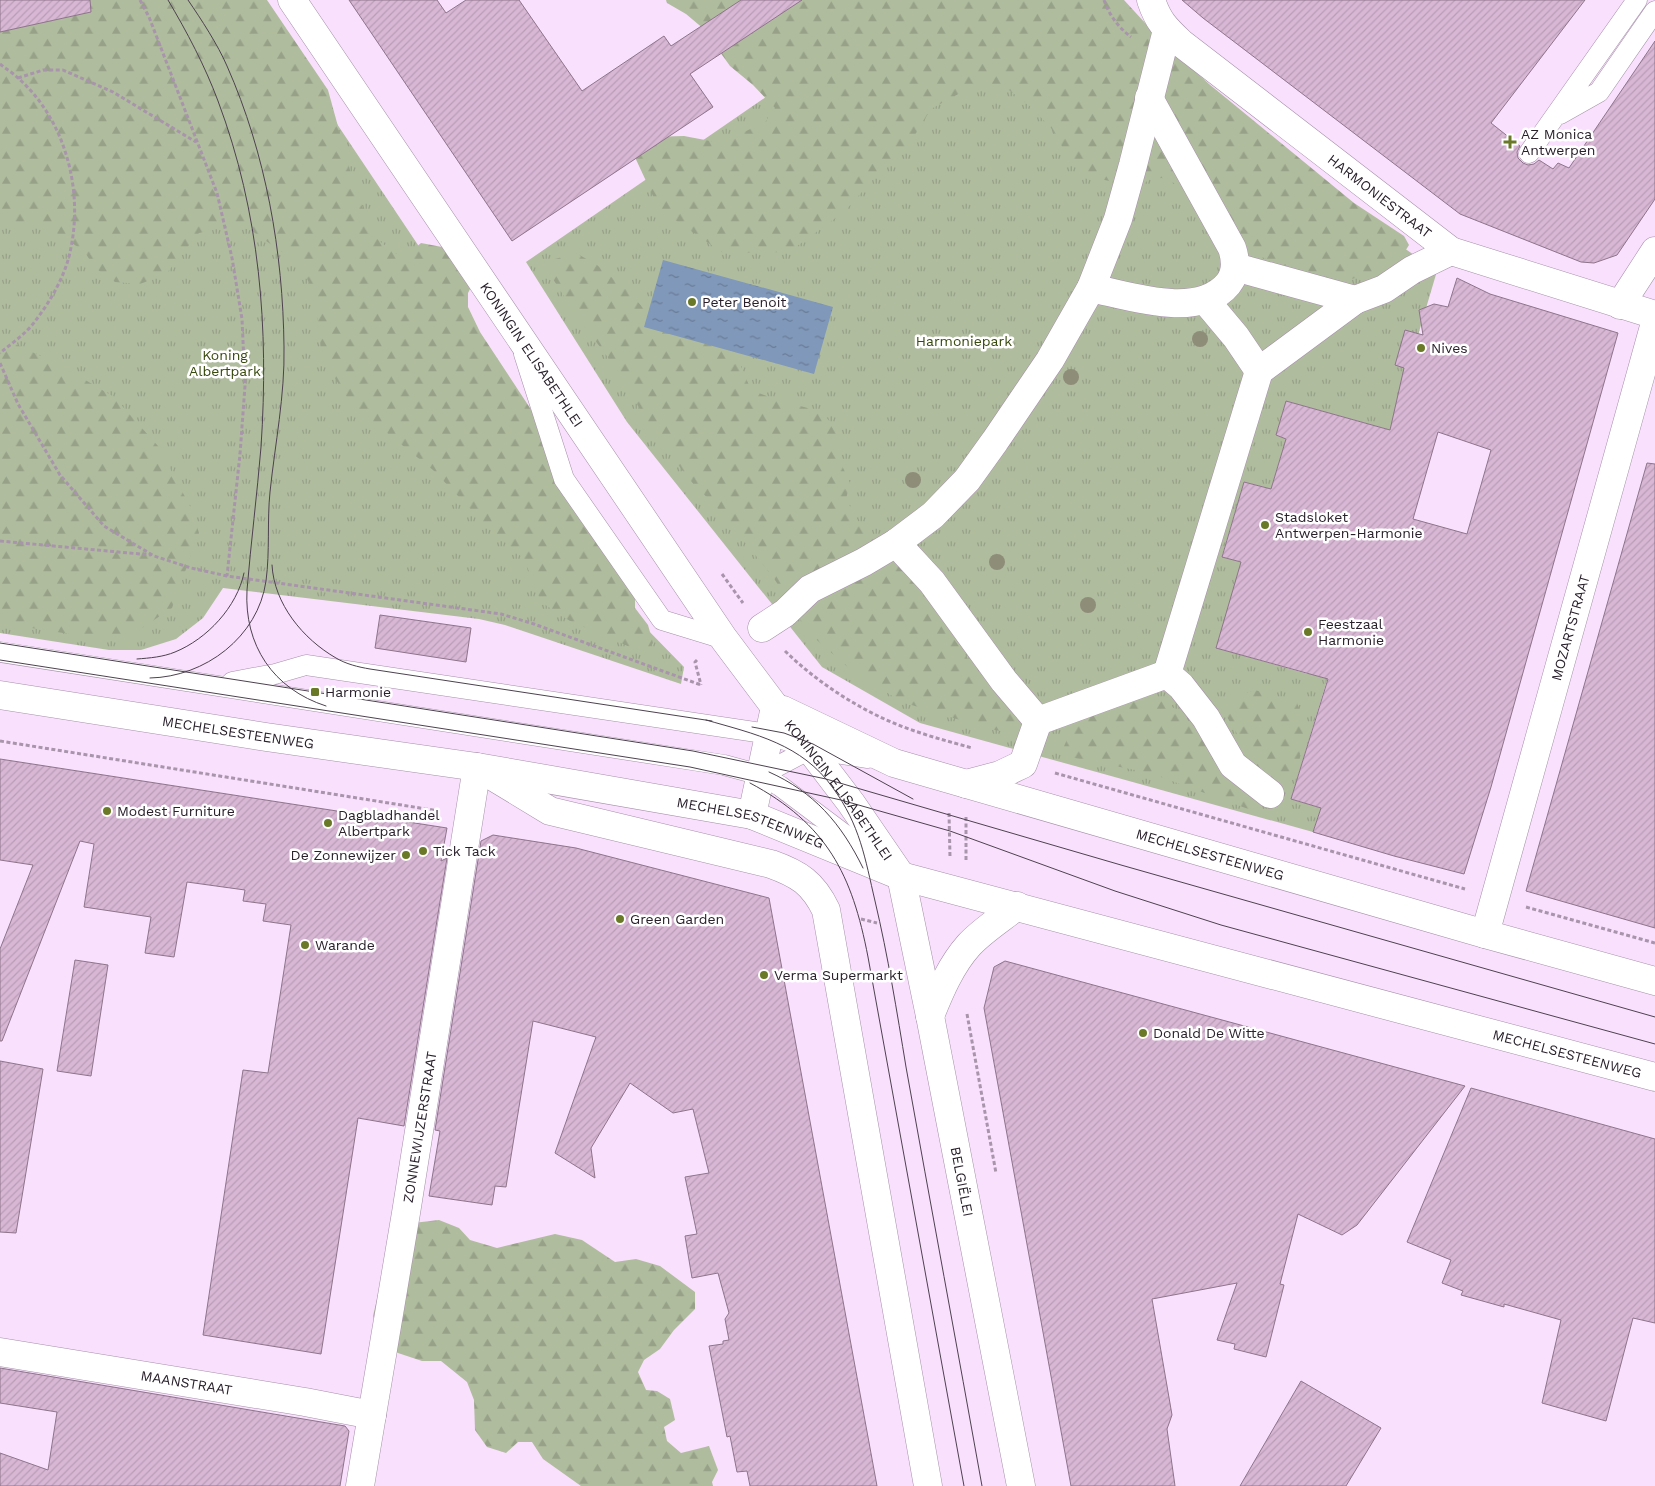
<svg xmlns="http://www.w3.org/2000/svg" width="1655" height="1486" viewBox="0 0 1655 1486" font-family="'Work Sans',sans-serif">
<defs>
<pattern id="grass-tufts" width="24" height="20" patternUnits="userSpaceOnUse" patternTransform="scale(1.25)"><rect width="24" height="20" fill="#b0bc9e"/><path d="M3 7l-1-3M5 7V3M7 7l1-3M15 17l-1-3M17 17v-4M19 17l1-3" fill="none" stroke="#97a188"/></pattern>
<pattern id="forest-firs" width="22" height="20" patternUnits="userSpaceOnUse" patternTransform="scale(1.25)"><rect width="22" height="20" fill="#b0bc9e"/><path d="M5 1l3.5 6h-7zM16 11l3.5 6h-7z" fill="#97a188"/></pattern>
<pattern id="water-ripples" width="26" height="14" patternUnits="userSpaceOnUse" patternTransform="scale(1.25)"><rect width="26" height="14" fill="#8098b9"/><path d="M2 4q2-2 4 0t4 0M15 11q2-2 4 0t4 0" fill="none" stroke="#697c97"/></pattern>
<pattern id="building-hatch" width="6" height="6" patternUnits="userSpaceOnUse" patternTransform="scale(1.25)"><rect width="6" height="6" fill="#d8b7d5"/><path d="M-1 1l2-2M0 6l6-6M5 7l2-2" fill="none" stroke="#b99db7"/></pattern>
</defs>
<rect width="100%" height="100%" fill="#f9e0fd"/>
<path fill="url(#grass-tufts)" d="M0 0H254L501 369 627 603 642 624 684 667 681 684 505 625 479 619 223 588 203 618 176 639 141 650H109L0 633Z
M907 0 1127 13 1318 188 1437 271 1390 430 1286 401 1276 435 1286 439 1271 489 1244 482 1222 556 1250 565 1217 648 1308 674 1310 672 1328 677 1291 799 1321 808 1313 832 920 723 822 667 627 422 526 262Z"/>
<path fill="url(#forest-firs)" d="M0 0H267L328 90 356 192 375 237 395 254H408L421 243 442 247 454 257 473 283 468 293V307L480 332 530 408 635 595V608L648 625 653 643 648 649 639 651 570 621 541 602 524 559 484 523 433 470 351 404 322 357 314 292 299 264 252 231 236 225 199 233 166 274 140 284 115 282 95 268 84 251 55 232 33 222H0Z
M666 0H1124L1157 36 1209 84 1354 203 1404 236 1409 245 1402 256 1373 273 1348 280 1326 278 1273 262 1213 235 1186 192 1174 183 1162 178 1149 179 1140 188 1096 178 1067 155 1051 128 1031 107 1005 87 973 86 931 109 908 146 877 175 845 211 789 252 723 253 659 209 633 153 650 137 684 136 721 143 765 122 775 108 753 85 730 66 715 45 711 35 686 14 667 3Z
M576 253 597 265 629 292 645 310 661 323 725 339 740 364 751 390 775 399 822 412 839 433V459L850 483 846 499 862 528 902 570 920 581 942 622 970 662 996 690 1021 721 1006 732 989 729 902 702 851 670 810 634 773 577 721 512 687 477 645 418 616 368 578 318 551 276 555 259Z
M0 337 60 365 114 397 158 446 192 510 199 533 172 608 127 638H95L0 623Z
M1255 690 1297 703 1305 723 1299 760 1290 783 1283 785 1259 770 1218 702Z
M1154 697 1181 712 1255 800 1251 810 1150 773 1060 755 1070 733 1096 711Z
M439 1220 459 1228 470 1240 497 1248 555 1234 582 1240 615 1262 636 1259 660 1266 695 1292V1309L674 1330 660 1349 644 1360 638 1372 646 1390 657 1391 670 1399 675 1420 664 1427 667 1441 681 1453 709 1446 718 1470 712 1482 713 1486H581L543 1459 532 1442H518L506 1453 487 1447 475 1430 474 1400 467 1382 441 1361H422L398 1353 381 1340 373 1316 385 1265 413 1223Z"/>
<path fill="url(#water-ripples)" d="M663 260 833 307 814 374 644 327Z"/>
<path fill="url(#building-hatch)" stroke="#8e748b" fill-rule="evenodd" d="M0 0H90L91 12 0 32Z
M349 0H437L446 13 466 0H519L582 91 664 36 671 46 741 0H802L690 74 713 107 512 241Z
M1182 0H1585L1491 123 1520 146 1517 152 1518 158 1523 163 1528 165 1534 164 1539 160 1553 169 1558 163 1569 168 1655 41V199L1617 255 1594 263 1581 262 1460 214 1203 18Z
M1457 278 1490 294 1618 333 1491 787 1464 874 1394 856 1313 832 1321 808 1291 799 1328 679 1216 648 1241 562 1222 557 1244 482 1271 489 1286 439 1276 435 1286 401 1390 430 1404 368 1395 365 1405 330 1423 335 1419 310 1434 304 1448 307ZM1438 432 1491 450 1467 534 1413 519Z
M1647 463 1655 464V928L1526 891Z
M380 615 471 628 466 662 375 648Z
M0 759 447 828 441 861 447 858 404 1126 358 1118 321 1354 203 1335 243 1070 268 1073 291 925 263 921 266 904 243 901 245 890 187 882 174 957 145 953 151 917 84 907 94 844 80 841 2 1041H0V949L33 865 0 860Z
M493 835 576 848 769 898 877 1486H750L747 1471 737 1472 730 1436 727 1437 709 1346 723 1344V1341L729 1340 725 1319 729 1313 718 1273 692 1278 685 1236 697 1234 685 1177 709 1173 693 1109 673 1113 630 1083 591 1148 595 1178 555 1153 596 1037 533 1021 506 1187 495 1186 492 1205 429 1196 440 1131 435 1130 481 841Z
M75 960 108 965 91 1076 57 1071Z
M1005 961 1465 1086 1357 1225 1342 1235 1298 1214 1280 1284 1284 1285 1266 1357 1234 1349 1235 1344 1217 1340 1237 1283 1152 1299 1172 1415 1167 1429 1175 1486H1071L984 1008 994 967Z
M0 1061 43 1069 16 1233 0 1232Z
M1471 1088 1655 1139V1323L1633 1318 1606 1421 1542 1403 1561 1320 1504 1304V1307L1461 1295 1463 1291 1442 1283 1451 1260 1407 1242Z
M0 1368 345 1426 349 1431 340 1486H0V1453L48 1470 57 1412 0 1403Z
M1301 1381 1381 1428 1346 1486H1240Z"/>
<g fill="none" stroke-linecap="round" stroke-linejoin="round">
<defs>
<path id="lane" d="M1560 114 1599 92 1655 11
M1529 153 1637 0
M524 354 564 479 662 620 724 639
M0 652 724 765 761 775 780 786 877 859
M232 682 275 674 306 665 769 734 810 749 868 758
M761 775 810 749"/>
<g id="street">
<path id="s1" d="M1151 0C1158 21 1165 28 1181 43L1451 251 1655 315"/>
<path d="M1235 267 1355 300"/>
<path d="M1091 288C1130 296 1198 320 1228 284 1237 273 1236 260 1232 248L1149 98"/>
<path d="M1205 300 1236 337 1259 371"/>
<path d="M1620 305 1655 251"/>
<path d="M896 543 932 582 1004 681 1038 721 1023 764 1000 775 966 784"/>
<path d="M762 628 785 613 810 589 864 562 896 543 933 515 967 480 995 441 1050 360 1091 288 1118 219 1133 165 1167 30"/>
<path d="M1167 674 1259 371 1355 300 1384 289 1412 270 1451 251"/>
<path d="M1167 674 1181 686 1206 718 1233 765 1270 794"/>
<path d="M1038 721 1167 674"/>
<path id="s2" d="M1485 934 1655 323"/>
<path id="s3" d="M0 1352 305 1402 372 1415"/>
<path id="s4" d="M360 1486 406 1213 477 767"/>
</g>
<g id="secondary">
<path id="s5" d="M292 0 724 639 775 707 803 740 851 803 901 876 930 1016 1021 1486"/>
<path id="s6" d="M0 695 266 737 477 767 752 815 901 876 1655 1077"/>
<path id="s7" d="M783 710 894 763 1485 934 1655 981"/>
<path d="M489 774 550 811 771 864C799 874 813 883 826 910L928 1486"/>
<path d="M752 815 775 707"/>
<path d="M930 1016C940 991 951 965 969 945 983 930 1001 919 1017 906"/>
</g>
</defs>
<use href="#lane" stroke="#a68faa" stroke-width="21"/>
<use href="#street" stroke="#a68faa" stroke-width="29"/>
<use href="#secondary" stroke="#a68faa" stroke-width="29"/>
<path stroke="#a895ab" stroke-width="3" stroke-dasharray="4 2.5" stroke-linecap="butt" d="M140 0 149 17 217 193 232 258 242 319 245 386 240 454 227 576
M1104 0C1109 15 1119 28 1131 37
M0 64C6 69 13 73 18 78 66 120 84 192 70 252 65 276 51 300 36 320 27 333 12 343 0 353
M18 78 43 70H63L113 92 196 142
M0 363 18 404 60 475 104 526 154 556 191 568 227 576 501 614 534 624 701 685
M0 541 151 555
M722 574 743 603
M785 651C822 687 872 718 921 733 938 739 955 743 972 748
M697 660 695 662 701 685
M0 741 439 811
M1055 773 1465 889
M949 813 950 857
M966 817V861
M1526 907 1655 943
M861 919 877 923
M967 1014 996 1173"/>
<use href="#lane" stroke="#fff" stroke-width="20"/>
<use href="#street" stroke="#fff" stroke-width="28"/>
<use href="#secondary" stroke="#fff" stroke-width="28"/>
<path stroke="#4d414f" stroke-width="1" d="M168 0C187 32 205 66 218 101 260 213 269 328 261 447 257 495 251 542 247 590 244 645 273 689 326 706
M272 565C274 604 303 639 336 658 346 664 358 667 370 669L712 721
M0 643 693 751 826 779 1121 865 1655 1017
M137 659C150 658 163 657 175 652 207 639 237 607 244 573
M0 660 690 767 841 800 950 831 1115 891 1221 925 1655 1044
M150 678C205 677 258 637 266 581 270 551 267 521 270 492 275 444 285 395 284 347 283 252 266 154 227 66 218 45 201 19 188 0
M706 720C755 734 802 744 833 788 860 825 865 858 875 901 888 956 897 1012 906 1067 931 1207 957 1346 982 1486
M752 727 784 733 813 744 913 799
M769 772C814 792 841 823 863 868
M750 783C827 824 852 874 868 957L964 1486"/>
</g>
<g fill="#8e8d78">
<circle cx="1200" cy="339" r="8"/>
<circle cx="1071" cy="377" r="8"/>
<circle cx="913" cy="480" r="8"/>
<circle cx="997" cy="562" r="8"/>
<circle cx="1088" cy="605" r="8"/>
</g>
<g fill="#697927" stroke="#fff" stroke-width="2">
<path d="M1507.5 134.5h5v5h5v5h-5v5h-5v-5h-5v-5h5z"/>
<circle cx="692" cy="302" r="5"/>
<circle cx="1421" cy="348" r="5"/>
<circle cx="1265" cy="525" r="5"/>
<circle cx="1308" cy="632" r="5"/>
<rect x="310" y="687" width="10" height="10" rx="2.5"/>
<circle cx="107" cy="811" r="5"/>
<circle cx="328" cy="823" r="5"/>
<circle cx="423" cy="851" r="5"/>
<circle cx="406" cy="855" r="5"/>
<circle cx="620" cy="919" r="5"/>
<circle cx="305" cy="945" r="5"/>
<circle cx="764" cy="975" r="5"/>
<circle cx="1143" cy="1033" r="5"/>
</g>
<g text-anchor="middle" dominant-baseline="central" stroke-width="5" stroke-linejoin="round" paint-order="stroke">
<g font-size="14" fill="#29202b" stroke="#fff" text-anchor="start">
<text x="1521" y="134">AZ Monica<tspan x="1521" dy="16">Antwerpen</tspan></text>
<text x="702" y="302">Peter Benoit</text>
<text x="1431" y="348">Nives</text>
<text x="1275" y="517">Stadsloket<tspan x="1275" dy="16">Antwerpen-Harmonie</tspan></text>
<text x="1318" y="624">Feestzaal<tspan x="1318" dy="16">Harmonie</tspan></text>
<text x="325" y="692">Harmonie</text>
<text x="117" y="811">Modest Furniture</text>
<text x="338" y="815">Dagbladhandel<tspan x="338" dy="16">Albertpark</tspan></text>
<text x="433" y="851">Tick Tack</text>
<text x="396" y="855" text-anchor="end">De Zonnewijzer</text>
<text x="630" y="919">Green Garden</text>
<text x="315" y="945">Warande</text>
<text x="774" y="975">Verma Supermarkt</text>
<text x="1153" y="1033">Donald De Witte</text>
</g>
<g font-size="14" fill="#29202b" stroke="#fff">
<text stroke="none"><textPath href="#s1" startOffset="304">HARMONIESTRAAT</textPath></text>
<text stroke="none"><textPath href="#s5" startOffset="428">KONINGIN ELISABETHLEI</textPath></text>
<text stroke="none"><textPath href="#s2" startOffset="318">MOZARTSTRAAT</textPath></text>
<text stroke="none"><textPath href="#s6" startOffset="241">MECHELSESTEENWEG</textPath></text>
<text stroke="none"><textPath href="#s5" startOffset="961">KONINGIN ELISABETHLEI</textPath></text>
<text stroke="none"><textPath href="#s6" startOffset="762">MECHELSESTEENWEG</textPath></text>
<text stroke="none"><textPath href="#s7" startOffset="452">MECHELSESTEENWEG</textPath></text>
<text stroke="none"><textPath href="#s6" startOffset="1612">MECHELSESTEENWEG</textPath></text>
<text stroke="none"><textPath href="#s4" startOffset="364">ZONNEWIJZERSTRAAT</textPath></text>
<text stroke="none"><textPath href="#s5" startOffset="1379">BELGIËLEI</textPath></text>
<text stroke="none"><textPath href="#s3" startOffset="189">MAANSTRAAT</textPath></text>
</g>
<g font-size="14" fill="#37490c" stroke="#fff">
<text x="964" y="341">Harmoniepark</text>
<text x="225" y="355">Koning<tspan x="225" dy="16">Albertpark</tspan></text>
</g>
</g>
</svg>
